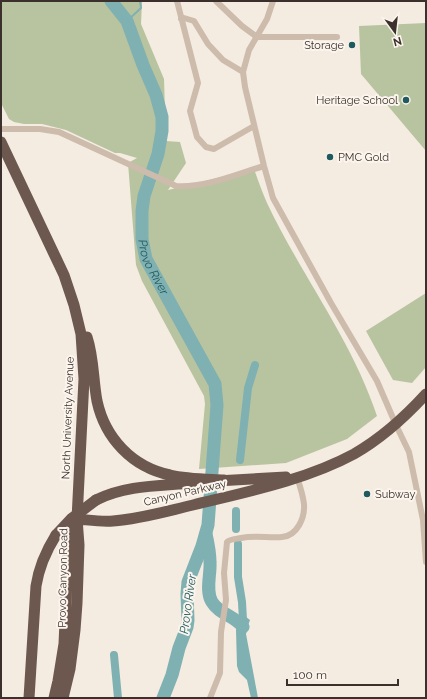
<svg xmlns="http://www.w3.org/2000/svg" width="427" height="699" viewBox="0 0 427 699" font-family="Raleway,sans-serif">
<rect width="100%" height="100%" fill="#f4ebe1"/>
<path fill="#b8c4a0" d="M1 1H142L141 24 164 79 166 141 180 142 186 163 168 190 254 169C258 180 262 192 267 203 301 275 352 340 377 416L347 439 286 463 199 469 205 404 204 396 142 281 136 265 128 163 137 158 120 153H115L66 130 42 124H24L14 122 9 119 1 103Z
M426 23V151L361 74 359 26Z
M426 293V367L412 383 393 380 366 331Z"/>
<path fill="#7fb0b2" d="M245 610 246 617 250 620 247 628 246 634 258 698H251L247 680 239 672 237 666 236 630 240 613 242 612 241 611Z"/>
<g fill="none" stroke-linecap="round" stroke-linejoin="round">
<path stroke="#7fb0b2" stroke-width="2" d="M127 21 141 8 140 1"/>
<path stroke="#7fb0b2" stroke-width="8" d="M240 460 248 388 255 365
M236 529V511
M238 544V577L242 602 243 620
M114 655 118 698"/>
<g stroke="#7fb0b2" stroke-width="13">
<path id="s1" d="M111 1 127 21 143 65 156 95 162 117V131L158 154 144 196 142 211V239L146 259 215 384 217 405 208 525 202 546 188 582 187 594 188 620 187 627 179 648 172 675 163 698"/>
<path d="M206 534C208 543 210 552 210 562 211 574 205 591 212 602 219 614 235 616 243 627"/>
</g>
<path stroke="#cdbbac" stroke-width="6" d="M177 1 198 83 190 111 197 137 206 147 214 149 254 126
M216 1 242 26 257 37H337
M273 1 267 19 249 50 243 72 245 87 264 166 273 198 331 303 377 381 396 425 409 452 423 520 426 562
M181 19 184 18 194 21 208 44 223 60 243 72
M1 129H40L59 132 176 186C206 188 236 174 264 166
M210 698 220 673 221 632 226 600 224 573 227 542C230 539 236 539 241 538 255 535 268 538 282 537 297 536 305 518 304 504 303 495 300 486 297 477"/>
<path stroke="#6c584f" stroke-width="11" d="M1 142 64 275 74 305 81 334 84 379 77 519 79 545 77 603 75 630 70 669 63 698
M87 337C94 358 93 380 97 401 105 438 132 467 170 475 187 479 206 479 224 480
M217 481 286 477
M96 500C126 485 160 486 192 483
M77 519C89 520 101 522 113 521 140 519 167 511 193 505 246 492 306 480 354 454 382 438 405 417 426 394
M29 698 36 586C39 567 46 551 56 535
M54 698 58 681 64 644 68 555 70 543 75 523"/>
<path stroke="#6c584f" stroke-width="11" d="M56 535 71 519 96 500"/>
</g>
<g fill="#1f5a5e" stroke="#fbf5ee" stroke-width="1.5">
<circle cx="352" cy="45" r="4"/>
<circle cx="406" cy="100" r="4"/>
<circle cx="330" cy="157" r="4"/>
<circle cx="367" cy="494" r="4"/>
</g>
<g text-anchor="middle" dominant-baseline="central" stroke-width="4" stroke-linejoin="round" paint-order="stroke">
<g font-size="11" fill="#3b302b" stroke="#fbf5ee" text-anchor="end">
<text x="344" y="45">Storage</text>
<text x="398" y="100">Heritage School</text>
<text x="338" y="157" text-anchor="start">PMC Gold</text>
<text x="375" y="494" text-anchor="start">Subway</text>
</g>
<g font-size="11" fill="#3b302b" stroke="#fbf5ee">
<text transform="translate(68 418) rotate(-88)">North University Avenue</text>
<text transform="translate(185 493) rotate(-13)">Canyon Parkway</text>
<text transform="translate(63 578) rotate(-89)">Provo Canyon Road</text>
</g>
<g font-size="12" font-style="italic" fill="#1f5a5e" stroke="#fbf5ee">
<text stroke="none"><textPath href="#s1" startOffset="283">Provo River</textPath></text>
<text transform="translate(188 604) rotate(-82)">Provo River</text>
</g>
</g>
<rect width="427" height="699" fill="none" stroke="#3b302b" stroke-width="4"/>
<g transform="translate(395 32) rotate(165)" stroke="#fbf5ee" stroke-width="3" paint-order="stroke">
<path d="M0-3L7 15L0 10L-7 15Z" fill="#3b302b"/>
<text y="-6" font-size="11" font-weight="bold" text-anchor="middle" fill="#3b302b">N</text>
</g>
<path d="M287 679v6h111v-6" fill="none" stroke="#3b302b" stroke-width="2"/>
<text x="293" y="679" font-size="12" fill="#3b302b" stroke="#fbf5ee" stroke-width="3" paint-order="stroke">100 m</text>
</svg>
